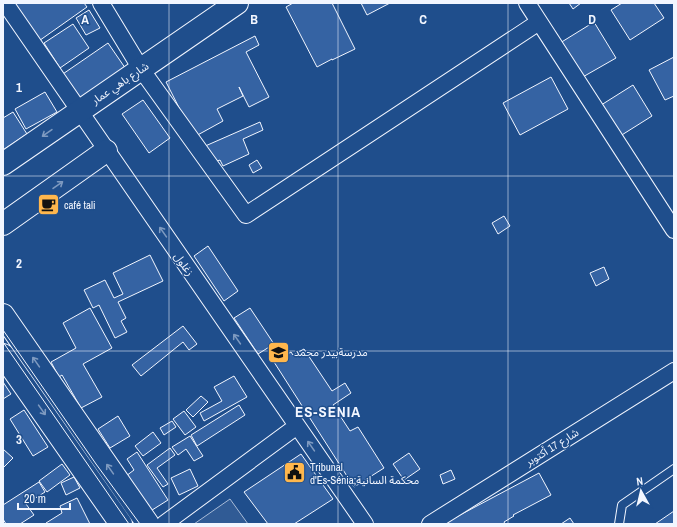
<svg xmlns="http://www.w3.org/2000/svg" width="677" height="527" viewBox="0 0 677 527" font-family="'Archivo Narrow','Noto Sans Arabic',sans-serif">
<rect width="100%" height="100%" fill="#1f4e8c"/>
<path fill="#305b95" stroke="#a8bbd7" d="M230 499 248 524H194Z"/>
<path fill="#3563a3" stroke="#f2f6ff" d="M13 3H84L87 7 36 43Z
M293 3H332L355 49 332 60V59L317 67 286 7Z
M361 3H390L367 15Z
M569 3H581L573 9Z
M622 3H654L664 18 630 40 611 10Z
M89 10 100 28 86 35 76 18Z
M594 22 616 58 581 78 560 43Z
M73 24 89 48 60 68 44 43Z
M255 36 259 45 246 52 269 97 249 107 239 87 243 96 217 109 223 121 194 137 166 82Z
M108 43 130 75 79 110 57 78Z
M674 57V96L665 100 649 70Z
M551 77 568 109 520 135 503 103Z
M633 85 652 116 617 138 598 107Z
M45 92 57 112 26 129 15 109Z
M143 100 170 138 149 153 122 114Z
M13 112 27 134 3 150V118Z
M260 122 263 130 243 139 249 154 223 166 220 160 210 164 203 147Z
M257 160 262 168 253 173 249 165Z
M504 216 510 226 498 234 492 223Z
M208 246 238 291 224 301 194 256Z
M150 255 163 281 118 302 126 318 121 321 127 332 115 338 99 305 93 308 84 290 105 280 114 298 123 294 113 273Z
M604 267 609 279 596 286 590 273Z
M90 308 112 348 83 364 102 397 81 408 62 375 59 377 51 362 76 348 63 323Z
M250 308 274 344 258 354 234 318Z
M183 326 197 344 189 350 183 342 141 376 132 365Z
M304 349 332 391 345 383 351 393 333 405 350 431 358 427 384 468 354 487 274 362 291 352 293 355Z
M234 376 247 397 204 421 200 413 222 401 214 387Z
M3 382 11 394 3 399Z
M201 396 208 402 193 417 186 410Z
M239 405 245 415 197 446 191 435Z
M24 410 48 447 33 456 10 419Z
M184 411 196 427 185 435 173 419Z
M118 416 130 436 110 448 98 429Z
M172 421 176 427 164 435 160 428Z
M153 432 161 443 143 456 135 446Z
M190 436 203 456 194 461 186 449 178 455 172 447Z
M170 448 175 455 157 468 168 484 163 487 147 465Z
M3 449 13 458 3 468Z
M137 452 168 500 149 512 126 476 134 470 127 459Z
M409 453 420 469 404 480 393 464Z
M301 454 333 499 294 524H268L244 492Z
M62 464 70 475 47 492 39 481Z
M190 469 198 486 179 495 171 478Z
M451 470 455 479 443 484 440 475Z
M539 473 551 495 513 515 514 516 504 522 505 524H443Z
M74 477 80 488 66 495 61 483Z
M39 482 45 492 26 504 34 515 20 524H6L3 519V505Z
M77 498 90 524H47L46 523 62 513 60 506Z
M674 511V524H655Z
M570 518 574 524H561Z"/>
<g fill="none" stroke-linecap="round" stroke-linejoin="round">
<defs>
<path id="lane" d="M619 524 622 505 674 469"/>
<path id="street" d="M5 3 365 524
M101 3 141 69 246 215 539 22
M527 3 674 230
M164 524 297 426
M430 524 674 371"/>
<path id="secondary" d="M3 164 237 3
M3 224 106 151
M3 315 148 524
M3 355 121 524"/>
</defs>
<use href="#lane" stroke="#f2f6ff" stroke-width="10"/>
<use href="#street" stroke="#f2f6ff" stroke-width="18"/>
<use href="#secondary" stroke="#f2f6ff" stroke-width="24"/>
<use href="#lane" stroke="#1f4e8c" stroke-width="8"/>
<use href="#street" stroke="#1f4e8c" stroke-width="16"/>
<use href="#secondary" stroke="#1f4e8c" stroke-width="22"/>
<path stroke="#f2f6ff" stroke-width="1" d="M3 330 96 464 140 524
M3 342 129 524"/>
</g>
<defs><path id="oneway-shaft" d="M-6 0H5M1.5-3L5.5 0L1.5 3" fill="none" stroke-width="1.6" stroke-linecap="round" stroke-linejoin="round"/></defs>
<g stroke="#7e9ac0">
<use href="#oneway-shaft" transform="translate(47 133) rotate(145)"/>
<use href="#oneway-shaft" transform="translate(58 185) rotate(-35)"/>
<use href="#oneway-shaft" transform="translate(163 232) rotate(-125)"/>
<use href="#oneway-shaft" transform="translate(237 339) rotate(-125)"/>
<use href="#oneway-shaft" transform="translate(36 362) rotate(-125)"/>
<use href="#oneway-shaft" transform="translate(42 410) rotate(55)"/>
<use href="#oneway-shaft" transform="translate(311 446) rotate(-125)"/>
<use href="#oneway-shaft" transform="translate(110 469) rotate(-125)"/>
</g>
<path fill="none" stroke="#f2f6ff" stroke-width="1" stroke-opacity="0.55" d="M169 3V524M338 3V524M508 3V524M3 176H674M3 351H674"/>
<defs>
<symbol id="cafe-square" viewBox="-11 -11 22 22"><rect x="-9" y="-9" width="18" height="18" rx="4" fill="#ffb74d" stroke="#1f4e8c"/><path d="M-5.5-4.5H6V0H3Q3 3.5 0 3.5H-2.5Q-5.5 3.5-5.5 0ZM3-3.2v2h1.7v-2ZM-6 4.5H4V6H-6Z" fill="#111"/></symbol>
<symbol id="school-square" viewBox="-11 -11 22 22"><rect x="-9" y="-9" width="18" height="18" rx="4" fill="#ffb74d" stroke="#1f4e8c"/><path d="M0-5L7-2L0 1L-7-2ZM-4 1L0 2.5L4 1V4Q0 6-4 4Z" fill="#111"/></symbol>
<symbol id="civic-square" viewBox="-11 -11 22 22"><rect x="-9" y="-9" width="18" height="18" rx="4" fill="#ffb74d" stroke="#1f4e8c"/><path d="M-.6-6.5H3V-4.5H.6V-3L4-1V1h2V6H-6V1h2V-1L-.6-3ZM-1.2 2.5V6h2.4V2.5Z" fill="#111"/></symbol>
</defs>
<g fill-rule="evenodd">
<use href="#cafe-square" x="36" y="192" width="25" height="25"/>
<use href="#school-square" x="266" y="340" width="25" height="25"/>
<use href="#civic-square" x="282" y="460" width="25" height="25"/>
</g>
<g text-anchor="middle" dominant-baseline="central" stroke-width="3" stroke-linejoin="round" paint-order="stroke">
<g font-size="11" fill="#f2f6ff" stroke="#1f4e8c">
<text transform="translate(120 83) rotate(-34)">شارع باهي عمار</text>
<text transform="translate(184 264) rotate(55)">زغلول</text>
<text transform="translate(552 447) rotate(-32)">شارع 17 أكتوبر</text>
</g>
<g font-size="11" fill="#f2f6ff" stroke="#1f4e8c" text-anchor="start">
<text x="64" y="205">café tali</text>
<text x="294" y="352">مدرسةبيدر محمد</text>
<text x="310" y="467">Tribunal<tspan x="310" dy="13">d'Es-Sénia;محكمة السانية</tspan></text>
</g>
<g font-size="15" font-weight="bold" letter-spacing="1" fill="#f2f6ff" stroke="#1f4e8c">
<text x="328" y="411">ES-SENIA</text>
</g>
</g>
<g font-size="13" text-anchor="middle" font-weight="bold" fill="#f2f6ff" stroke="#1f4e8c" stroke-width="3" stroke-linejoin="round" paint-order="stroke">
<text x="85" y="24">A</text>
<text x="254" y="24">B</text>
<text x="423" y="24">C</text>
<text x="592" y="24">D</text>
<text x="19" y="92">1</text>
<text x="19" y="268">2</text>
<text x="19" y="444">3</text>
</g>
<rect width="677" height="527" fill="none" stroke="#f2f6ff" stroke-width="8"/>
<g transform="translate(641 491) rotate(352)" stroke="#1f4e8c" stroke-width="3" paint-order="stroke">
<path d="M0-3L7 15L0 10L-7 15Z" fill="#f2f6ff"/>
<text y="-6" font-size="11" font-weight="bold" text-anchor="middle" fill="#f2f6ff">N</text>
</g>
<path d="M18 503v6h52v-6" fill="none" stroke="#f2f6ff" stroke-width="2"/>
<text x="24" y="503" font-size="12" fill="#f2f6ff" stroke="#1f4e8c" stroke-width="3" paint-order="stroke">20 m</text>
</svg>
